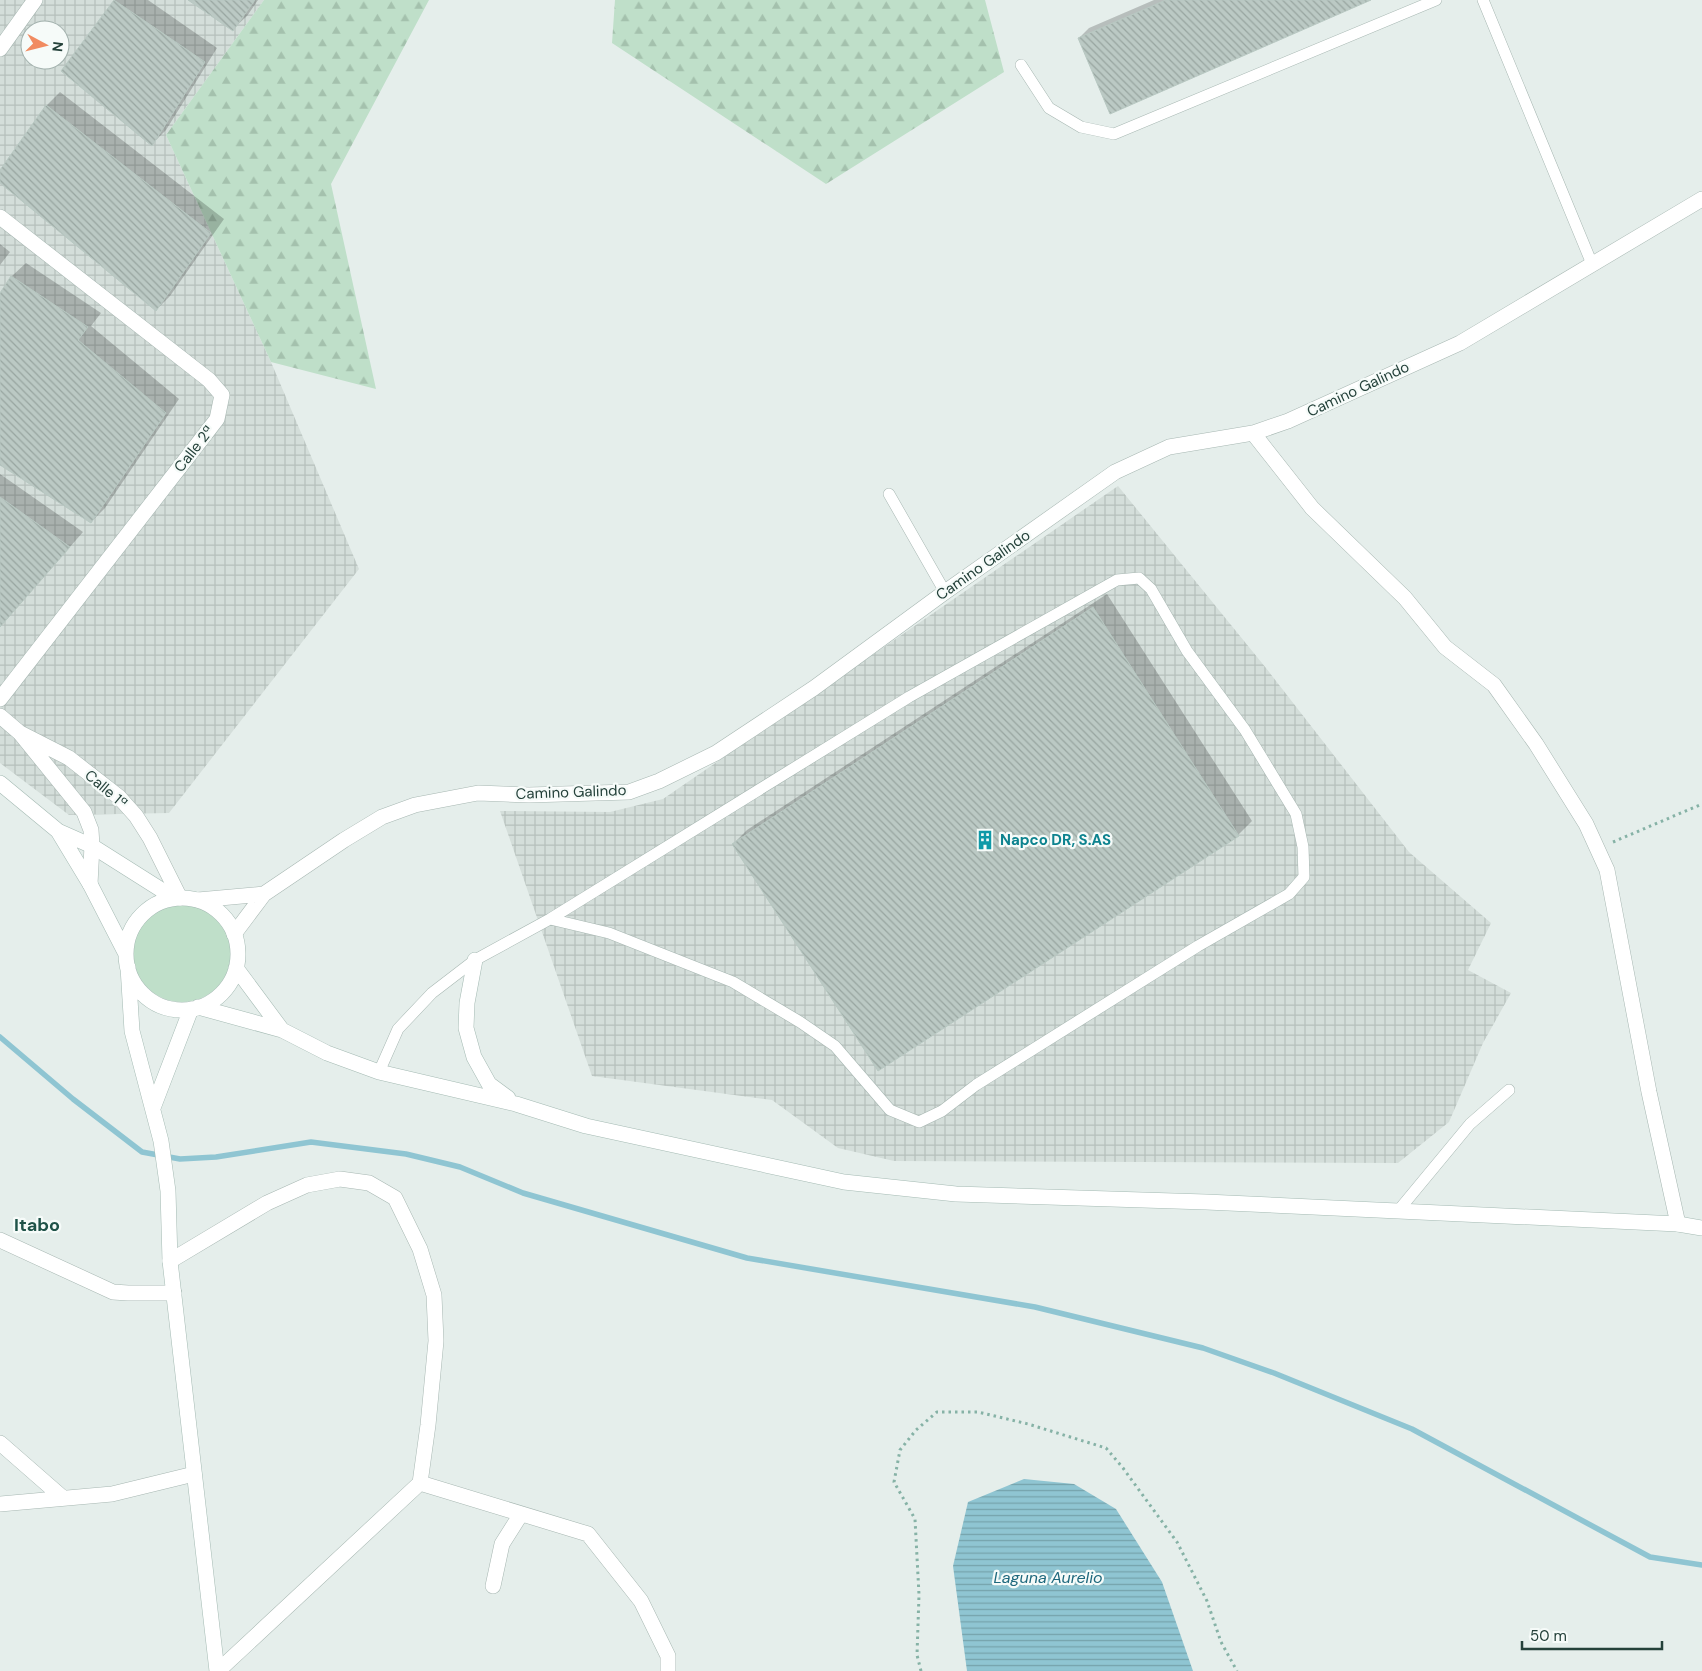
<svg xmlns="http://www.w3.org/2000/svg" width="1702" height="1671" viewBox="0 0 1702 1671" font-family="'DM Sans',sans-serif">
<defs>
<pattern id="industrial-grid" width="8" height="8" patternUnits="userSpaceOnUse" patternTransform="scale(1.25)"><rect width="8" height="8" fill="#d4deda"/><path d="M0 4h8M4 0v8" fill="none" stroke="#b6c0bc"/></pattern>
<pattern id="forest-firs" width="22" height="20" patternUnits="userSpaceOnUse" patternTransform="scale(1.25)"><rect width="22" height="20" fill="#bfdfc9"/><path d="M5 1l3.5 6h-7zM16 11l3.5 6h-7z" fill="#a4c1ad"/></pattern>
<pattern id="water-rules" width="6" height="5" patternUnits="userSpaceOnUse" patternTransform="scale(1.25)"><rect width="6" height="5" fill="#8fc5d2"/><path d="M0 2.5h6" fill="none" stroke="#75a2ab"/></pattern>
<pattern id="building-back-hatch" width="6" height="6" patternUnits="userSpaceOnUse" patternTransform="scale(1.25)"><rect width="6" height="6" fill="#bbc9c4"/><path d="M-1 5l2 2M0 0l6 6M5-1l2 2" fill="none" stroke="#98a5a0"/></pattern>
</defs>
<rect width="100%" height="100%" fill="#e5eeeb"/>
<path fill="url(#industrial-grid)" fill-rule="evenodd" d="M0 0H264L166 135 271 362 359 569 169 813 69 815 0 763ZM30 30H60V60H30Z
M1118 486 1266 668 1409 852 1491 923 1468 970 1511 993 1483 1043 1449 1122 1398 1163 894 1161 838 1148 772 1100 592 1076 500 811 610 812 663 799Z"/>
<path fill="#bfdfc9" d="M133 953a49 49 0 1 1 98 0a49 49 0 1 1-98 0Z"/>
<path fill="url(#forest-firs)" d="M264 0H429L331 184 376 389 271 362 166 135Z
M615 0H985L1004 72 826 184 612 43Z"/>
<path fill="url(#water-rules)" d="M1024 1479 1074 1484 1116 1509 1162 1582 1193 1671H967L953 1566 968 1502Z"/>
<path fill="#0003" d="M115 0H148L217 48 166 130 152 144 63 71Z
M190 0H258L247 16 233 29Z
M1154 0H1368L1079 38 1089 28Z
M60 92 224 219 170 296 156 310 0 181V173L46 106Z
M0 244 10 252 0 265Z
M26 263 101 313 91 326 179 399 105 508 91 522 0 463V296L12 276Z
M0 474 83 532 0 627Z
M1107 594 1252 821 1238 835 733 844 747 830Z"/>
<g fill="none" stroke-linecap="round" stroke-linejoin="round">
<path stroke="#8fc5d2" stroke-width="5.5" d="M0 1037 73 1099 142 1152 180 1159 216 1157 311 1142 406 1154 460 1167 523 1193 747 1258 1035 1307 1203 1348 1274 1373 1412 1429 1650 1557 1702 1565"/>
</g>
<path fill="url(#building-back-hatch)" stroke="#b8c8c2" d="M114 0 205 62 152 146 61 71Z
M188 0H255L233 31Z
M1166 0H1371L1110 114 1078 38Z
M46 105 211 233 156 311 0 183V170Z
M11 276 88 327 78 340 166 413 91 523 0 465V293Z
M0 497 70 547 0 627Z
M1093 607 1239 836 878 1071 732 844Z"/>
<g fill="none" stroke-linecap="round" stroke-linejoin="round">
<defs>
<path id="lane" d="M1483 0 1592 264
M1021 65 1049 108 1081 127 1114 134 1436 0
M889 494 945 592
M379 1072 398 1029 432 993 475 960 550 919 909 697 1117 580 1139 578 1151 589 1187 651 1245 730 1296 814 1303 847 1304 877 1289 894 1198 946 976 1085 942 1111 919 1122 890 1110 835 1046 800 1022 733 982 609 933 550 919
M1398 1211 1470 1124 1509 1090"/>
<path id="street" d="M0 49 35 0
M0 217 209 380 222 395 217 419 0 699
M1253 433 1312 508 1405 598 1445 647 1494 685 1536 744 1586 824 1607 870 1649 1092 1678 1224
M0 716 20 733 84 812 91 830 92 846 90 884
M20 733 69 758 119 797 136 816 150 838 180 898
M198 900 264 894
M234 934 264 894 344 840 382 817 415 805 478 793 529 795 629 792 659 781 716 753 814 688 945 592 1115 472 1169 447 1253 433 1288 421 1460 343 1702 199
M0 1240 113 1292 128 1293H174
M170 1261 267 1203 307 1185 340 1179 369 1183 395 1198 420 1249 434 1295 436 1341 428 1425 420 1483 218 1671
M0 1443 63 1498
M420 1483 588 1534 641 1601 668 1656V1671
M0 1504 112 1494 194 1474
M493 1586 502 1544 521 1514"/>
<path id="secondary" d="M0 783 58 831 92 846 160 889 171 899
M58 831 90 884 126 954
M126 954a56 56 0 1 1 112 0a56 56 0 1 1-112 0Z
M475 960 467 1003 466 1028 474 1057 489 1084 508 1098
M128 967 132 1031 161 1141 168 1191 170 1261 217 1671
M236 968 282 1030
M198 1007 282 1030 327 1053 379 1072 516 1104 586 1126 844 1182 956 1194 1206 1202 1678 1224 1702 1228
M153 1108 191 1009"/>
</defs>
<use href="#lane" stroke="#a7b7b2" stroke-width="12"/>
<use href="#street" stroke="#a7b7b2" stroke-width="16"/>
<use href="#secondary" stroke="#a4bab3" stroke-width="16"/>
<path stroke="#86b2a6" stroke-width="3" stroke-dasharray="2.5 4" stroke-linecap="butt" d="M1613 842 1702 804
M921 1671 917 1655 919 1595 915 1519 894 1482 900 1450 916 1430 937 1412H978L1028 1424 1106 1448 1123 1468 1177 1542 1207 1601 1221 1642 1237 1671"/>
<use href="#lane" stroke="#fff" stroke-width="11"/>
<use href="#street" stroke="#fff" stroke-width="15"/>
<use href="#secondary" stroke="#fff" stroke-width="15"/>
</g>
<defs>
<symbol id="building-bare" viewBox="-9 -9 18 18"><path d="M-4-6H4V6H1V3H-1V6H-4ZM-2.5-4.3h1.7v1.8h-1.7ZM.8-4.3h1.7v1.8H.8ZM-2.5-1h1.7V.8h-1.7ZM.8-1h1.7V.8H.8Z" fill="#0f9aa8" stroke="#f6fbf9" stroke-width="2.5" paint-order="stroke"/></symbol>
</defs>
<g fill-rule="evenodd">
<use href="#building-bare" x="971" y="826" width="28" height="28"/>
</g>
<g text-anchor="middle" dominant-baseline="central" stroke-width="4.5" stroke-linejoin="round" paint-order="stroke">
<g font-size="15" fill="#24413a" stroke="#f6fbf9">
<text transform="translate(1358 389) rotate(-25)">Camino Galindo</text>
<text transform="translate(194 449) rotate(-52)">Calle 2ª</text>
<text transform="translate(983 565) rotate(-35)">Camino Galindo</text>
<text transform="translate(106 789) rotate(40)">Calle 1ª</text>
<text transform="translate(571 792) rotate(-2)">Camino Galindo</text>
</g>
<g font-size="15" font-weight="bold" fill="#0d838f" stroke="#f6fbf9" text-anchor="start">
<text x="1000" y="840">Napco DR, S.AS</text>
</g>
<g font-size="16" font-style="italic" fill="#1e687d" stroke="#f6fbf9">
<text x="1048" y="1577">Laguna Aurelio</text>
</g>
<g font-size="18" font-weight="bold" fill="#205349" stroke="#f6fbf9">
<text x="37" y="1225">Itabo</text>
</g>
</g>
<g transform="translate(45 45) rotate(97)"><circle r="24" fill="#f6fbf9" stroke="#a2b1ad"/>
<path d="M0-4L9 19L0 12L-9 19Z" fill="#f18b61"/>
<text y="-8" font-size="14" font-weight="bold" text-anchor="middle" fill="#24413a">N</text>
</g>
<path d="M1522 1641v8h140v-8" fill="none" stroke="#24413a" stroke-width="2.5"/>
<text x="1530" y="1641" font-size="15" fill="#24413a" stroke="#f6fbf9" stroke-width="4" paint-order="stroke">50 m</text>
</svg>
